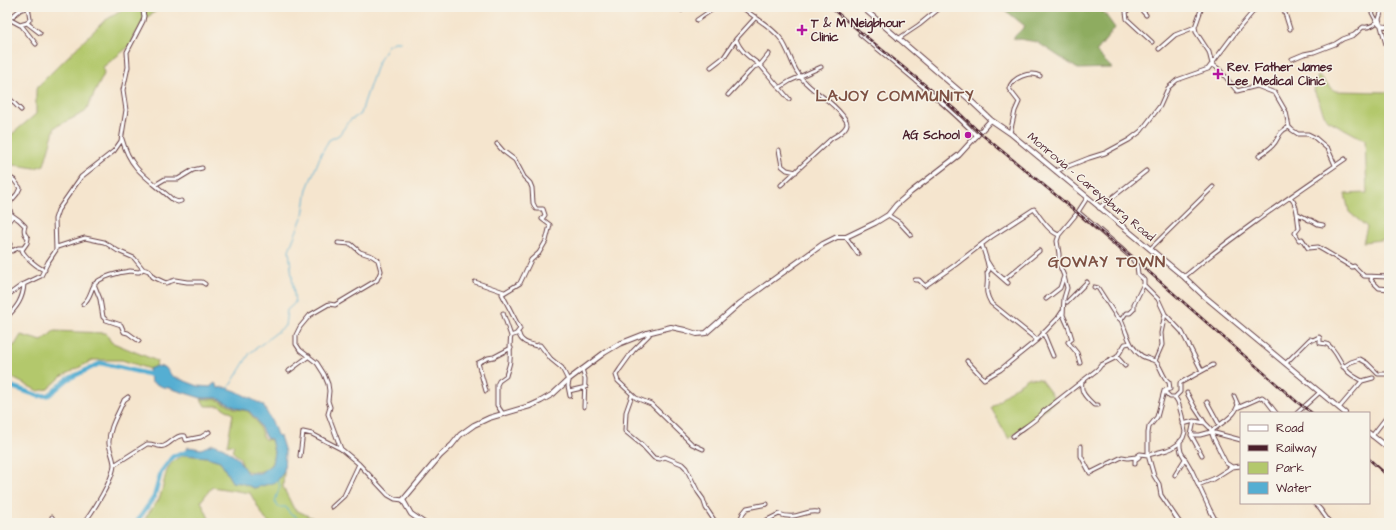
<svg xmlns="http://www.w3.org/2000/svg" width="1396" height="530" viewBox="0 0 1396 530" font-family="'Architects Daughter',sans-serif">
<rect width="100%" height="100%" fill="#f7f3e8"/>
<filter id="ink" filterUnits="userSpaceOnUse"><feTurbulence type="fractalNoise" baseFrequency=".025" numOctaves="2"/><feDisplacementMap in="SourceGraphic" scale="8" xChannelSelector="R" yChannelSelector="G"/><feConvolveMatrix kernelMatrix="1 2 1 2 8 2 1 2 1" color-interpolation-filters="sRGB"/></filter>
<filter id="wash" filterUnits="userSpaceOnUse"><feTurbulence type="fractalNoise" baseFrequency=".012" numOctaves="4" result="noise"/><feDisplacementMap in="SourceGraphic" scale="16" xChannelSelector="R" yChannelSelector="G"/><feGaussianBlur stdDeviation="0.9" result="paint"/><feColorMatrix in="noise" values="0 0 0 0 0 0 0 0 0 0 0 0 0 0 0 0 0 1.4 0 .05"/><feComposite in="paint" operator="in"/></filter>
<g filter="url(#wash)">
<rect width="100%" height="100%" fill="#f5e5ce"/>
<path fill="#b3c86c" stroke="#7e744c" d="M128 7H162L146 18 135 35 131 45 103 67 104 74 85 112 55 127 44 165 35 168 7 164V131L12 134 36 114V88L104 21Z
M1318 76 1335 91 1389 92V239L1363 242 1367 227 1349 212 1345 194 1367 193 1365 140 1326 119 1314 90Z
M54 331 106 333 111 342 157 361 156 366 149 369 122 360H93L61 377 48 389 38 391 7 375V348L15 345 21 335 42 341Z
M1028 378 1040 379 1056 400 1009 439 991 408 1011 390Z
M201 399H216L236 409 248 411 257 422 264 439 271 440C279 463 268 477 244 470L240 458 232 451 234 444 227 446 233 414 220 406H205Z
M185 455 207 457 220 461 232 482 241 483 254 488 276 482 284 472 283 487 294 509 323 523H270L265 519 250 493 212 487 201 501 211 523H144C146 513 155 507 159 499 167 480 162 462 185 455Z"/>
<path fill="#8eac60" stroke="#6c6646" d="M1001 7H1100L1115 28 1096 52 1112 68 1078 69 1037 42 1013 38 1025 26Z"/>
<path fill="#55aed2" stroke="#50667e" d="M156 366 165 367 172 376 198 386 210 387 215 383 218 388 224 387 236 391 263 405 273 424 277 435 280 436 285 452 284 472 276 482 254 488 241 483 232 482 220 461 207 457 185 455 188 447 201 449 213 444 224 448 238 459 247 473H260L272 464 274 452 271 439 266 438 257 420 249 411 237 408 217 398H201L169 388 163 387 151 382 149 369Z"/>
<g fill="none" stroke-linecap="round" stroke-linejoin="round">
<path stroke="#55aed2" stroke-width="1" d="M228 389 250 353 285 326 287 310 295 303 289 250 303 215 307 189 322 152 329 140 339 135 350 120 361 114 364 103 377 65 387 46 394 42H400
M277 479 280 486 275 501 278 507H286L290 514 295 515 300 523"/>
<path stroke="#55aed2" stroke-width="4.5" d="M7 385 39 396 49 395 68 379 101 363 156 376
M138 523V520L154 497 161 472 173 456 191 451"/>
</g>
</g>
<g filter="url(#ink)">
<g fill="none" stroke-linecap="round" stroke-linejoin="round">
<defs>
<path id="minor" d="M680 7 682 10
M742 7C754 18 770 25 780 38 791 52 792 71 806 83 819 96 831 100 843 116 844 118 847 120 847 124 846 130 836 136 832 138L781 185
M1131 7 1126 12 1127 19 1152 42
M1139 7 1146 15
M1202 7 1195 27 1196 32 1209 52 1212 64 1220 70 1237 91 1257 86 1275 93 1286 112 1289 127 1292 130 1298 134H1308L1314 137 1328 149 1335 165
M1283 7 1290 29
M1369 7C1374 15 1377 29 1389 26
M1383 7 1379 19 1389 55
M7 19H9L20 10 28 7
M9 19 20 25 27 23 30 19 28 7
M697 20 716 7
M27 23 40 33
M21 25 36 44
M860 34C900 68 941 99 977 136
M736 39C740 51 750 58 760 65L769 54
M898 39 919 25 941 7
M1159 49 1175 35 1195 27
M1292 59 1304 54 1314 52 1335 44 1343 39 1354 35 1363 27C1370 28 1375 25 1379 19
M711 67 724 57 736 39 756 17
M779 88 790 81 821 67
M7 92 9 98 21 110
M728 95 754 67 760 65 789 99
M1010 133 1015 111 1019 102 1009 89C1012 77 1030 71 1040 76
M122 139C131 172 150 179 173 200L178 202 181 201
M497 144 503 151 515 160 524 177 530 183 532 188 533 203 536 209H543L545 215 542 219 550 225 546 241 539 253 531 260 520 283 502 294 520 329 516 334 511 336C509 344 511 352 510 360 510 365 507 371 506 376L499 381 497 385V405L503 414
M779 150 782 166 787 170 796 172
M1259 156C1263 153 1268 150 1272 146 1280 139 1276 133 1289 127
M1056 171 1089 158 1105 153 1129 140 1141 131 1160 106 1168 88 1177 80 1208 69 1235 33 1257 7
M7 176 14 180 20 188C15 203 5 196 12 217L7 223
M155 185 165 179H178L193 170 202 168
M1290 197C1298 205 1297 217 1299 228L1295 233 1299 240 1302 239 1308 248 1318 247 1352 267 1354 266 1364 276 1389 277
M1099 208 1146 171
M1078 212 1131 257 1137 266 1138 274 1144 280V284L1134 304V309L1130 313H1126L1121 320C1127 333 1129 347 1142 356 1147 359 1153 359 1156 362 1162 368 1163 379 1169 382L1170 389 1164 391 1170 397H1175L1178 402 1182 416 1185 432 1183 438 1178 444 1172 448 1167 450 1148 455 1140 454 1136 457 1128 458 1122 457 1090 473 1081 456V446
M1298 214 1309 220H1311L1318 224 1323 225
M12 215 19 220 25 226C23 231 24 234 28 238L27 243 22 250C24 256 39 269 45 270
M888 215 899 222 911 235
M846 237 858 254
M7 243 10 244 9 247 12 251 18 248H23
M338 243 351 244 360 252 372 256 378 260 381 271 377 280 350 296 335 305 329 304 310 315 300 327 296 335V344L300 350 317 363 324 374 328 384 329 391 328 401 330 407 328 414 341 449 359 464 388 495 395 499 403 500
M982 245 987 261 992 269 1008 283
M57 247 85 238 104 242 118 251 134 258 143 269 149 271 153 277 166 283 175 280 187 282H202L205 284
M1150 249 1213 187
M987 261 989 270 987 273C989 288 983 289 991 303L1037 340
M1184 277C1235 234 1290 197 1345 159
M1372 277 1371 280 1379 288 1389 289
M1005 279 1039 251
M915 280H919L925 286 955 265 991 237 1034 209C1040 217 1049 232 1059 235
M475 282 504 292
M94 284 100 299 103 317 106 320 121 325 124 332 128 333 139 341
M1144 285 1158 299 1165 314 1182 332 1202 371
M1094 287 1098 288 1116 316 1121 320
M7 294 11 293 22 285 41 276 48 262 56 250 55 219 58 210 81 177 114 151 121 141 126 110 123 90 128 67 127 52 143 21 144 16 142 7
M1046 299 1060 288 1064 276
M1067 302 1087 282
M83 304C90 299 90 292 94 285 99 277 121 272 130 271 133 271 136 272 139 272L143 269
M503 313 511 336
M7 317C17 307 23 299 24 284
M1043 332 1053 356
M647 333 649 335 633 351 620 369 616 375 618 381 636 398 651 404 692 444 703 449
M516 334H519C521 343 530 344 537 346L538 345H540L551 359 562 368 568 380
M1117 357 1125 366
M967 361 984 379 1000 370 1037 340 1058 318 1062 312
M1155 361 1162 345 1161 333 1165 314
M1080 363 1077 353 1068 342 1072 339 1068 326 1063 315 1064 298 1067 288 1064 276 1059 264V254L1057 241 1059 235 1078 212 1087 198
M1286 363 1310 339 1313 340 1319 337 1320 338V343L1327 344C1336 350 1338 359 1344 367 1348 374 1355 377 1362 381L1373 378
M1343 367 1351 362 1360 359 1367 363 1378 374H1389
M582 369 585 379 584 407
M289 371 309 356
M569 381 568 386 570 396
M1082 381C1080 393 1086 397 1094 405H1098
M486 391 478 363 488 358 494 357 511 348
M569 391 586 387
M1164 391 1157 417 1149 427 1148 433V455L1154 476 1159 484 1161 495 1180 523
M1187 393 1195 408 1205 423
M632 395 626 412 625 431 642 445 654 458 660 459 665 457 682 464 686 468 698 492 703 499 706 508 716 523
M1175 397 1180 392V383L1213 365
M1207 402 1219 424
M1237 408 1262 397 1266 400 1276 413
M1339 408 1362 381
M1297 413 1320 392
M1194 421 1205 423 1210 428 1213 437 1226 463 1232 467 1241 466
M1183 424 1194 421 1191 435H1200L1211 432 1241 440
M1211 432C1220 423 1234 418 1238 405L1234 396
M1191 435 1202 455
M1013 436C1020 430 1040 418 1043 412L1098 369 1101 365 1117 357 1125 344 1130 343
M1372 436 1389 414
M1180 441V447L1181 452 1191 469 1210 510 1217 523
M300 456 303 432 312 434 341 449
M1135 464V460L1139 457
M114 465 147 444C153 443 158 448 164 446 172 443 176 434 185 436L186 440 201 437 209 432
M1175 475 1185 459
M1198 485 1213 479 1232 467
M1314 503 1320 509 1330 523
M332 507 344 496 359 464
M52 517 54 523
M84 523C93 511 113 480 114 465 114 459 110 451 109 444 108 429 118 414 124 400L128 397
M739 523 743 513 747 508 767 504
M766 523 767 520 779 514C797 521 802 510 818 512
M1388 523 1389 521"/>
<path id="secondary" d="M862 7 970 100 991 120 1010 133 1184 277 1204 296 1345 413
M1369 433 1389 449
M424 523 411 514 403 500 440 456 452 445 460 435 474 425 489 418 530 406 541 401 553 394 568 380 604 353 619 344 647 333 671 327 685 330 697 334 706 333 739 304 823 244 837 237H846L875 223 888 215 896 205 911 192 959 155 991 120"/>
</defs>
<use href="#minor" stroke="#643d43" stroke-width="5"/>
<use href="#secondary" stroke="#643d43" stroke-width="6"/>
<use href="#minor" stroke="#fff" stroke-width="3"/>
<use href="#secondary" stroke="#fff" stroke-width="4"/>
<defs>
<path id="rail" d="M830 7 958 112 980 133 1140 264 1297 402 1312 413
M1369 459 1389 477"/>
</defs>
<use href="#rail" stroke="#4a1f2b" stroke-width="2.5"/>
<use href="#rail" stroke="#f7f3e8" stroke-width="1" stroke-dasharray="3" stroke-linecap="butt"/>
</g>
</g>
<g fill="#b5179e" stroke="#f7f3e8" stroke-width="1.5">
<path d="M800 24h4v4h4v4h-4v4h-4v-4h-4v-4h4z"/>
<path d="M1216 68h4v4h4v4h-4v4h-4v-4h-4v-4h4z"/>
<circle cx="968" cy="135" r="4"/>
</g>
<g text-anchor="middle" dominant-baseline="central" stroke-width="3" stroke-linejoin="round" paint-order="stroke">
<g font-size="12" font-weight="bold" fill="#4a1f2b" stroke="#f7f3e8" text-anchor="start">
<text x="811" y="23">T &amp; M Neigbhour<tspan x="811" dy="14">Clinic</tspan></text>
<text x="1227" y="67">Rev. Father James<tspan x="1227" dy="14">Lee Medical Clinic</tspan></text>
<text x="960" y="135" text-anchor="end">AG School</text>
</g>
<g font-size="12" fill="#4a1f2b" stroke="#f7f3e8">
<text transform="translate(1091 187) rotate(40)">Monrovia - Careysburg Road</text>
</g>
<g font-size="16" font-weight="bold" letter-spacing="1" fill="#7e5143" stroke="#f7f3e8">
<text x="895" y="96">LAJOY COMMUNITY</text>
<text x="1107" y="262">GOWAY TOWN</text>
</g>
</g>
<rect width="1396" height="530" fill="none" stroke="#f7f3e8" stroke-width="24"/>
<rect x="1240" y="412" width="130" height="92" fill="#f7f3e8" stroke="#b29e9c"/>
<rect x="1248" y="425" width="20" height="6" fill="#ffffff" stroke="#b29e9c"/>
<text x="1276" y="432" font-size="12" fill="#4a1f2b">Road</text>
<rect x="1248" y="445" width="20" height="6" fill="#4a1f2b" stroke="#b29e9c"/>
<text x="1276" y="452" font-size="12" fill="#4a1f2b">Railway</text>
<rect x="1248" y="462" width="20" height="12" fill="#b3c86c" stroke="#b29e9c"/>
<text x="1276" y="472" font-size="12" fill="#4a1f2b">Park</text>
<rect x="1248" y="482" width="20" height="12" fill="#55aed2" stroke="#b29e9c"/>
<text x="1276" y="492" font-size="12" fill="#4a1f2b">Water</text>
</svg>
